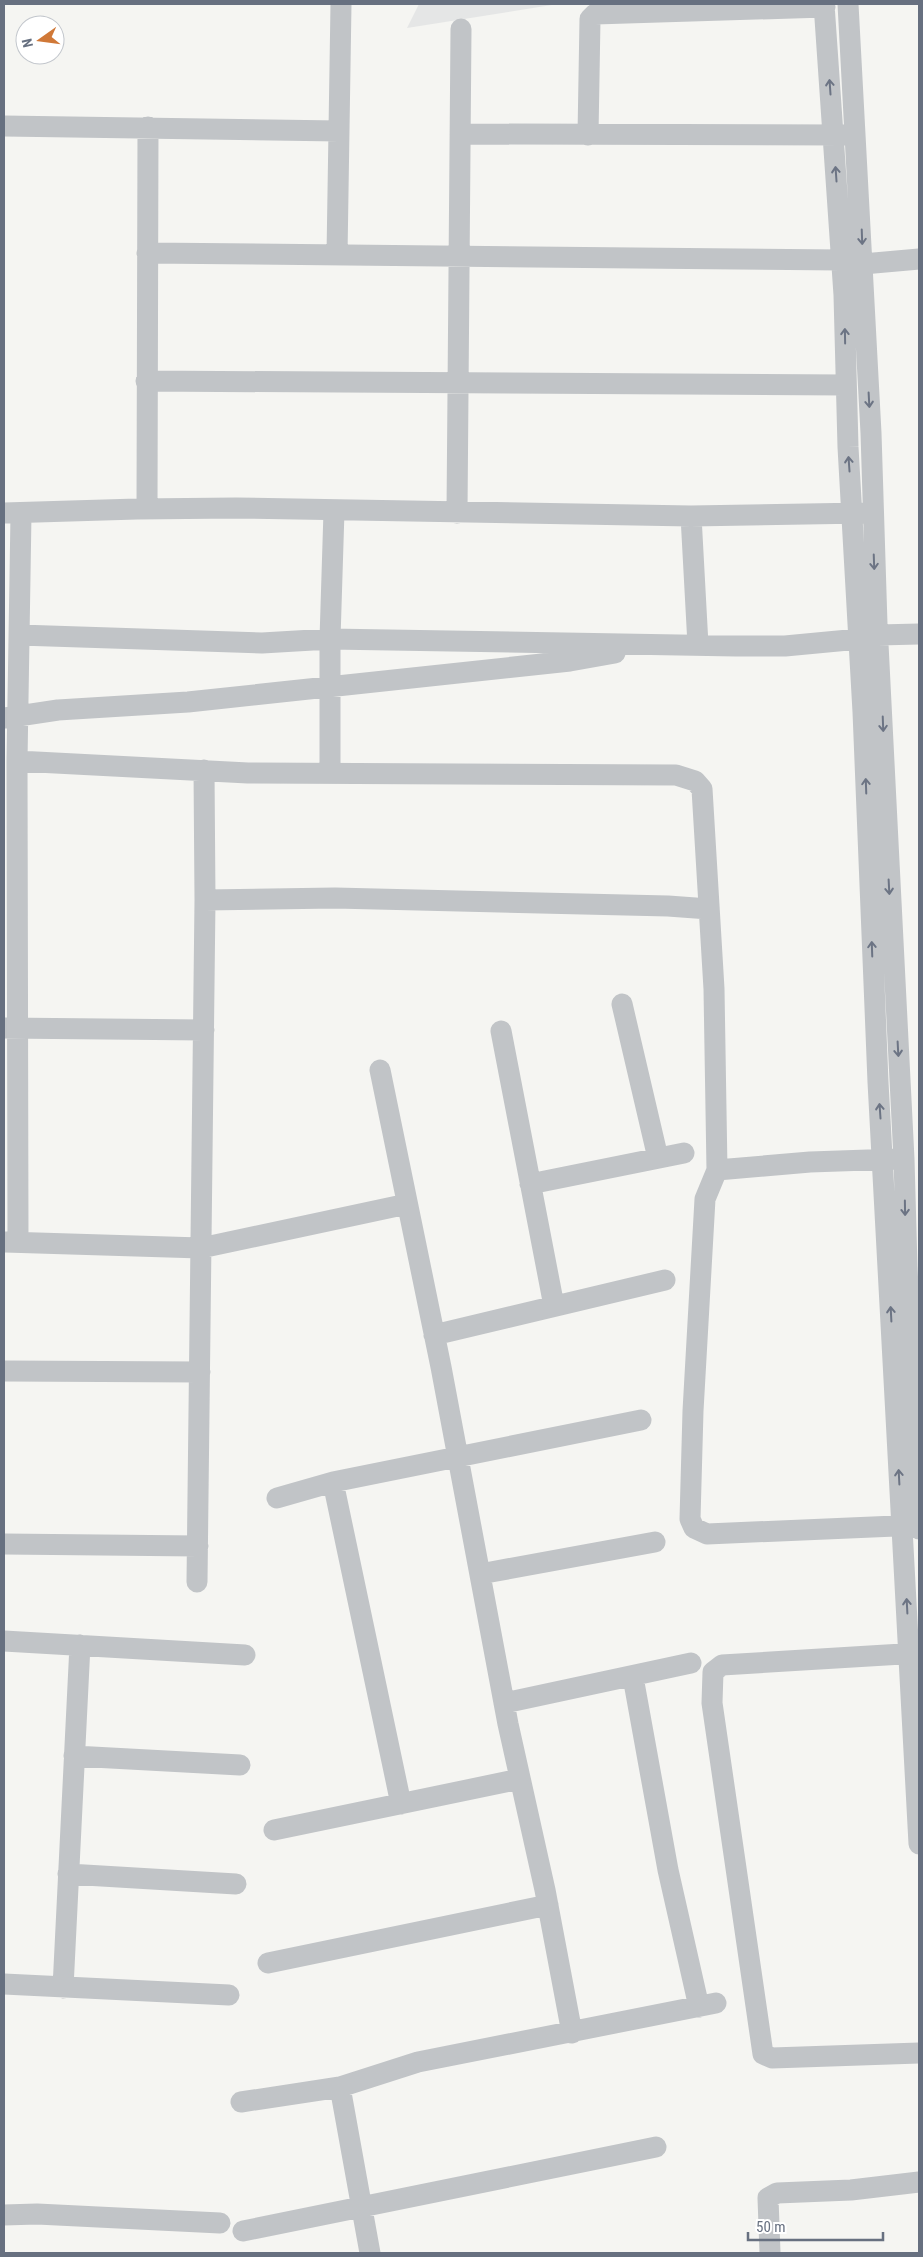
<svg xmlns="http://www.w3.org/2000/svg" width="923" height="2257" viewBox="0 0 923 2257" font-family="'Roboto Condensed',sans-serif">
<rect width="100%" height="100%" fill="#f5f5f2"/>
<path fill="#e5e6e6" d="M419 4H558L407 28Z"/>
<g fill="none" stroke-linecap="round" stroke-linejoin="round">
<path stroke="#c1c4c7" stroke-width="21" d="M824 4 844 295 848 447 863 712 878 1082 919 1844
M848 4 871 433 877 624 904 1159 907 1266 919 1529
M4 126 339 131
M460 134 846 135
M588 135 590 19 595 14 825 7
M147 253 841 260
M337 255 341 4
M863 264 919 259
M146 381 846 385
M147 509 148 127
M4 513 137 509 236 508 691 516 865 513
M457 513 461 29
M691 516 698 645
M19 635 262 643 330 639 736 646H785L859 639
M878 635 919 634
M5 718 58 710 188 702 570 661 615 653
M17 761 248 773 676 775 695 781 702 789 714 989 717 1170 705 1199 693 1411 690 1519 694 1528 707 1534 919 1525
M330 773V639L334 511
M205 900 335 898 668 906 709 909
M622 1004 658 1158
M4 1028 204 1030
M501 1031 554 1306
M380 1070 441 1367 508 1724 545 1890 572 2033
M717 1170 810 1162 897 1159
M530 1184 684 1153
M5 1242 201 1248 407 1204
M18 1242 17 761 21 514
M434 1335 665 1280
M4 1371 200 1372
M333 1482 401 1804
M277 1498 333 1482 641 1420
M4 1544 198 1546
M480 1574 655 1542
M197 1582 205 900 204 770
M4 1641 245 1655
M919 1653 722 1665 713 1672 712 1703 763 2054 772 2058 919 2053
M633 1677 668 1870 699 2007
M504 1703 691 1663
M74 1756 240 1765
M274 1830 520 1779
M68 1874 236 1884
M268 1963 548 1905
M4 1984 229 1995
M63 1988 80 1645
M340 2087 370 2253
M241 2102 340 2087 418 2062 716 2003
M4 2215 37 2214 220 2223
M243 2231 656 2147
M770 2253 768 2198 777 2193 851 2190 919 2182"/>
</g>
<defs><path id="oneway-shaft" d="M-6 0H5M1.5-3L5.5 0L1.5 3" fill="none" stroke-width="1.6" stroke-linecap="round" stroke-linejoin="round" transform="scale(1.25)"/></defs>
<g stroke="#6c7484">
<use href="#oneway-shaft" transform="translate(830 87) rotate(-94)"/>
<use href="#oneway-shaft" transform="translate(836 174) rotate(-94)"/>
<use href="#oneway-shaft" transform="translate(862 237) rotate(88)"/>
<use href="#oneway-shaft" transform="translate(845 336) rotate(-91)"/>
<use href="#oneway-shaft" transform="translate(869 400) rotate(87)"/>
<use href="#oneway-shaft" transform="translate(849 464) rotate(-94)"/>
<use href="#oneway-shaft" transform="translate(874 562) rotate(88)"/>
<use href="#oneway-shaft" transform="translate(883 724) rotate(88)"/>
<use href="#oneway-shaft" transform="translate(866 786) rotate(-92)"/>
<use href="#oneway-shaft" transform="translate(889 887) rotate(87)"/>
<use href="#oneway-shaft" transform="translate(872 949) rotate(-92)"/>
<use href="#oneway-shaft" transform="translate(898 1049) rotate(87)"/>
<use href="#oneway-shaft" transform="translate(880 1111) rotate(-94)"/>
<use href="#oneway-shaft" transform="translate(905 1208) rotate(89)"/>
<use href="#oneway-shaft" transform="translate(891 1314) rotate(-93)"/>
<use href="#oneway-shaft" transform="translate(899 1477) rotate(-93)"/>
<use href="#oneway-shaft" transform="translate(907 1606) rotate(-93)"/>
</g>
<rect width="923" height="2257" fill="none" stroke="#677080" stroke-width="10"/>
<g transform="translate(40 40) rotate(256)"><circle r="24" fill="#ffffff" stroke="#c2c6cc"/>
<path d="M0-4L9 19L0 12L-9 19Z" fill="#d07837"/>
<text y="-8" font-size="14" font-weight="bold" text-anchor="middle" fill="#677080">N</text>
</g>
<path d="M748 2232v8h135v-8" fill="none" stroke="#677080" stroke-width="2.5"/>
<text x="756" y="2232" font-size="15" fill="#677080" stroke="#ffffff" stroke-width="4" paint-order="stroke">50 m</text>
</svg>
